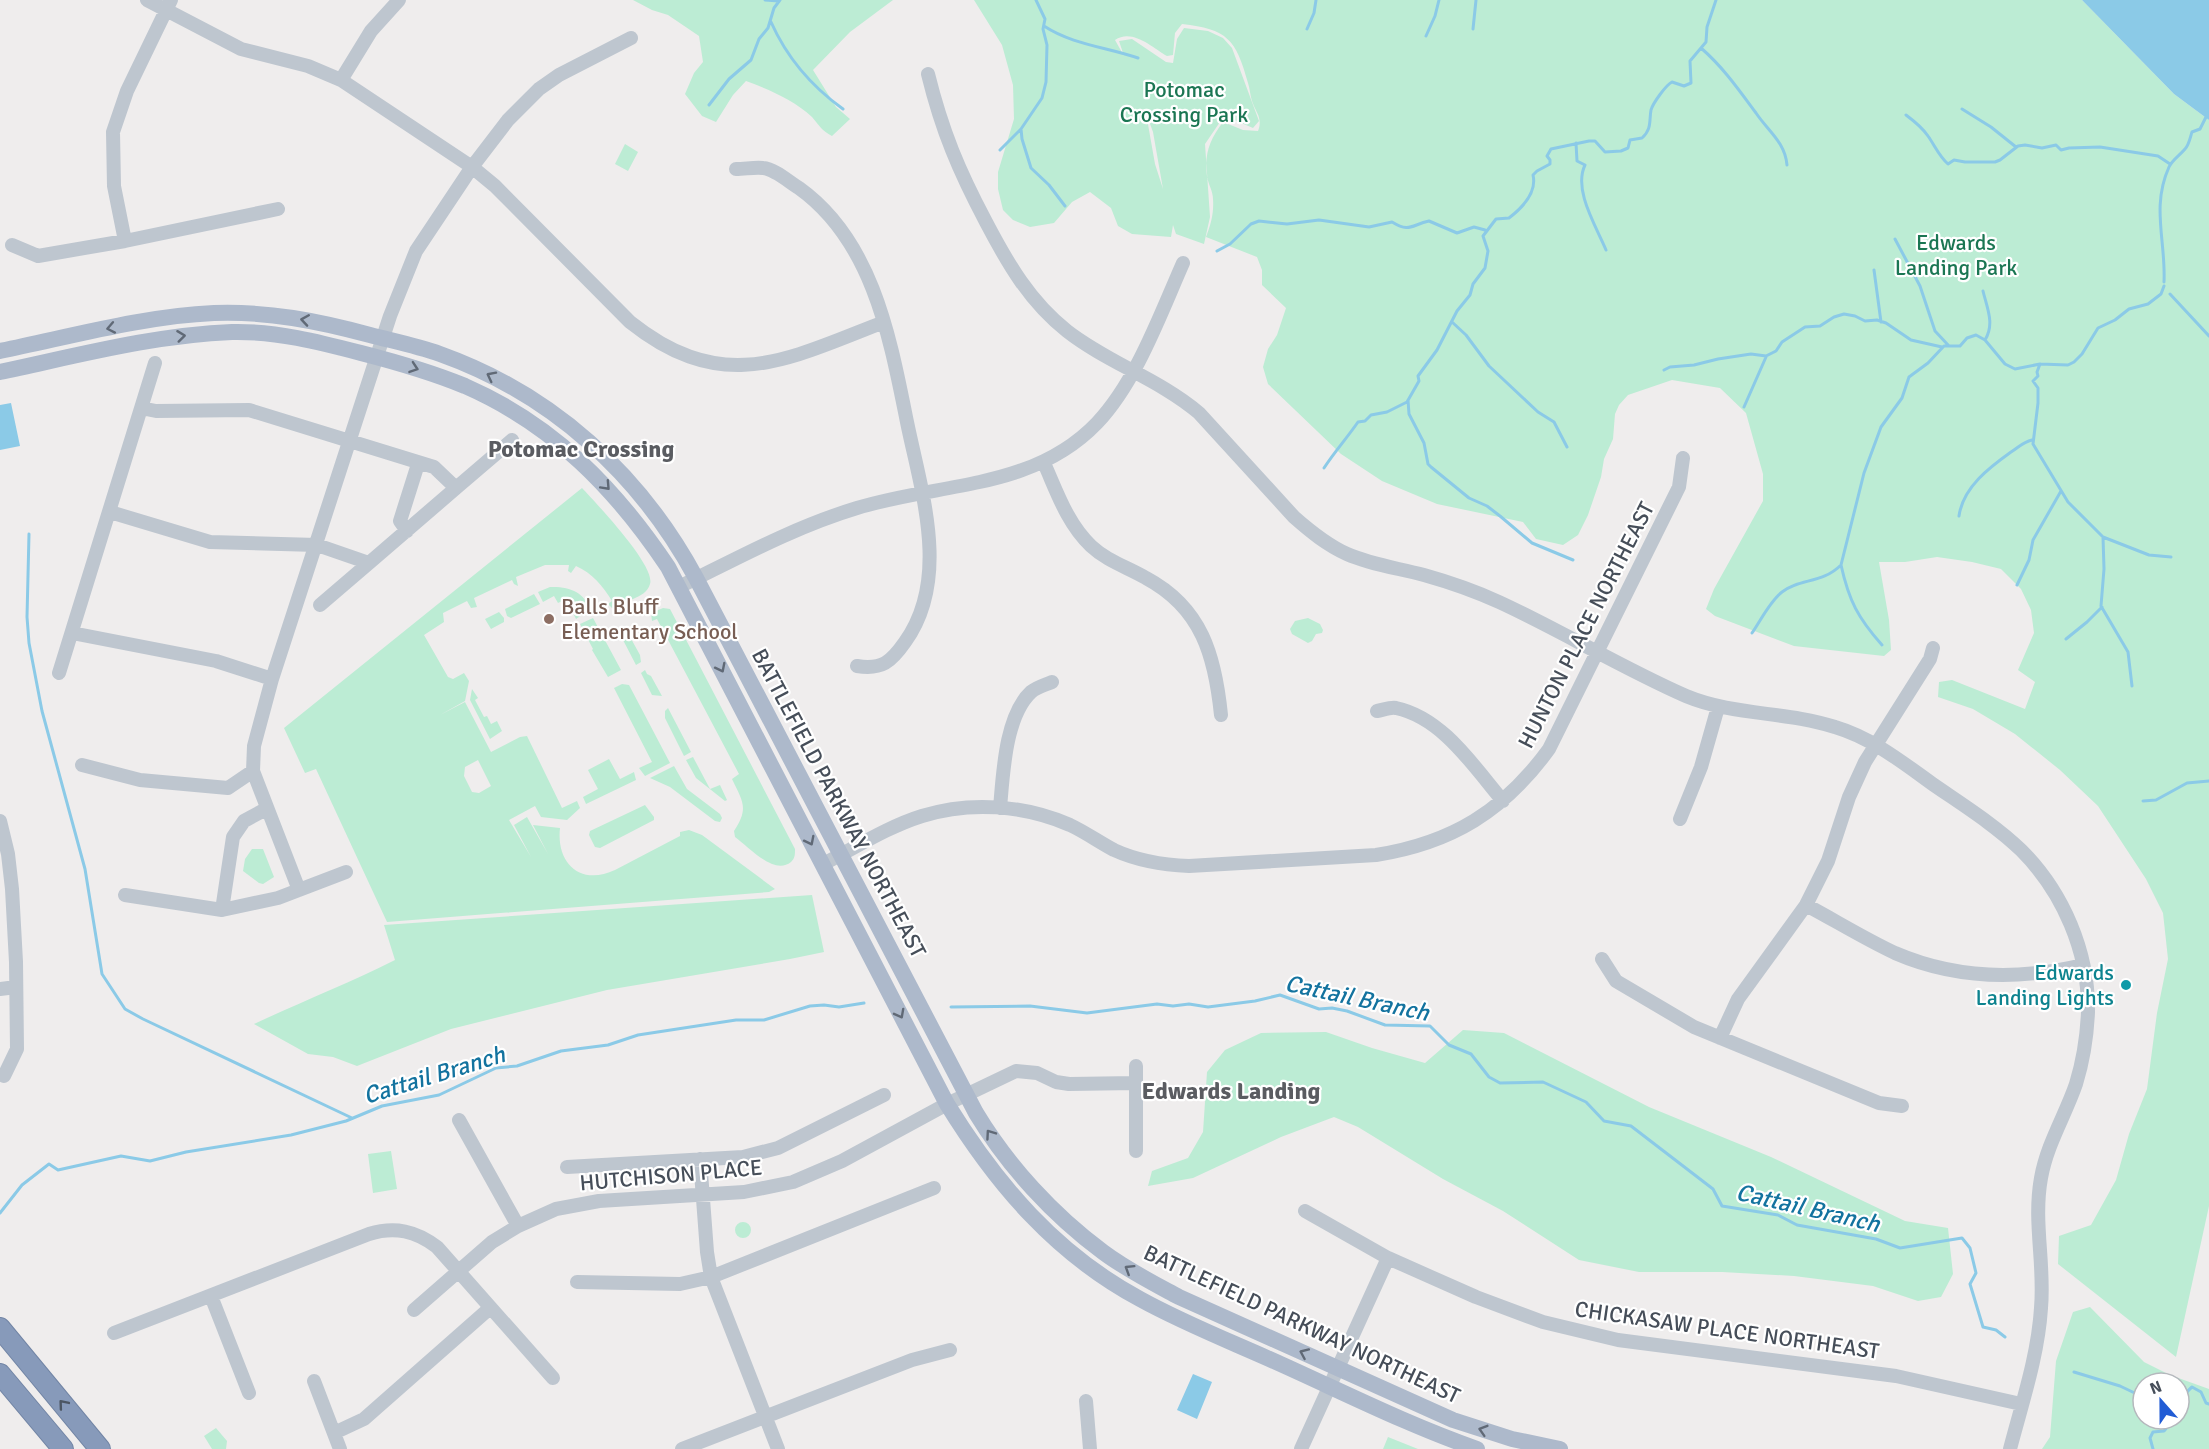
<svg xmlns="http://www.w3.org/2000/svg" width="2209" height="1449" viewBox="0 0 2209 1449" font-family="Signika,sans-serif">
<rect width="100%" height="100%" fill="#efeded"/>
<path fill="#bcecd4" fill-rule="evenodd" d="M633 0H893L850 32 813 70 836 107 850 119 832 136C822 131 819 125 812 117 794 100 768 89 746 81L733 95 716 122 702 116 685 94 694 73 703 62 699 36 668 15 652 10Z
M974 0H2082L2174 94 2209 120V1206L2176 1357 2058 1264 2059 1236 2091 1225 2116 1180 2129 1134 2147 1089 2157 1013 2168 959 2163 913 2146 879 2098 806 2060 770 2015 734 1973 709 1938 697 1939 682 1952 680 2025 709 2035 682 2018 670 2034 633 2031 610 2021 589 2001 569 1972 562 1937 557 1905 562H1879L1889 620 1891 650 1884 656 1794 646 1715 616 1706 609 1714 589 1763 501V474L1746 413 1720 388 1672 380 1628 395 1619 405 1615 414 1613 439 1604 459 1601 477 1588 515 1578 535 1563 545 1536 539 1523 522 1437 504 1382 481 1341 454 1268 384 1263 367 1268 349 1277 335 1286 308 1262 285V270L1257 257 1206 237C1211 224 1214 213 1213 199 1213 191 1208 184 1207 176 1204 154 1210 139 1223 122L1243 130 1258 131C1263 118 1256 113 1252 101 1250 95 1250 89 1248 83 1236 39 1227 29 1182 24L1175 33 1173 55 1167 56C1152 47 1132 28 1115 40L1124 56 1119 41 1132 39 1166 62 1173 63 1177 39 1184 28 1208 31 1223 38 1232 48 1259 121 1253 128 1232 119 1220 122 1205 144 1210 217 1204 244 1176 234 1173 225 1171 237 1132 234 1118 226 1111 208 1090 192 1072 202 1054 223 1030 227 1013 220 1003 210 998 189V172L1014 119 1013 85 1002 45ZM1146 113 1153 132 1163 189 1155 164Z
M625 144 638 152 628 171 615 164Z
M582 488C596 503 656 566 650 584 648 592 640 596 633 599 626 603 619 607 612 608L608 604 612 601C603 586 592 573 576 566L571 573 568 571 569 565H545L516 577 518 586 514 584 512 580 474 598 477 607 471 608 467 601 443 613 444 622 424 635 448 677 453 679 464 673 469 681 465 701 440 715 465 702 491 752 520 737 527 736 562 808 577 801 580 808 567 820 541 817 535 806 509 820 531 857 514 825 527 817 548 854 533 825 560 828C556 864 581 886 615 870L680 836V832L689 830 702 835 775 889 769 892 387 922 316 769 305 773 284 728ZM478 760 491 786 479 793 472 792 464 776 465 767Z
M550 587C568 586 586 592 589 610L576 619 566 599 558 603 554 596 543 602 538 592Z
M534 594 540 604 511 618 507 616 505 609Z
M663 608 670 609 795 849C795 855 795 858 791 862 774 876 749 847 735 837L734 831C749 808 743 802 732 779L739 774 657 619 652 621 651 613Z
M499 612 504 618V622L491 629 485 619Z
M593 618 621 670 608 677 592 650 593 649 580 624Z
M1308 618 1320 624 1323 630 1322 633 1316 634 1312 641 1308 643 1292 634 1290 629 1295 621Z
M629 635 640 655 641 662 636 665 622 638Z
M645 670 647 674 651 676 662 696 652 695 641 673Z
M622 684 629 685 670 763 645 776 639 768 652 762 614 688Z
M472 689 478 698 475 700 484 717 487 716 491 724 497 721 502 731 490 739 470 700Z
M668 708 691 752 684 756 665 718V711Z
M693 757 710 789 720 785 727 800 725 801 696 778 686 760Z
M609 759 620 779 634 772 636 780 586 804 583 797 598 789 588 770Z
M674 766 687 789 720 814 722 818 720 822 715 821 670 787 650 778Z
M645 805 654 817V820L600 848 595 847 589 835 590 831Z
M252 849H263L274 877 263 884 259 883 243 871 245 859Z
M812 895 824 952 790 959 607 990 451 1029 357 1066 333 1057 308 1054 254 1024C301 1002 349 983 395 960L384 925Z
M1463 1030 1504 1033 1649 1107 1771 1157 1905 1221 1948 1228 1953 1274 1941 1297 1918 1301 1873 1286 1794 1276 1722 1272H1639L1579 1260 1503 1211 1443 1179 1358 1127 1334 1117 1281 1137 1193 1178 1148 1186 1152 1171 1188 1158 1203 1132 1207 1072 1225 1050 1261 1033 1326 1032 1372 1048 1425 1063Z
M391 1151 397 1189 373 1193 368 1154Z
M735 1230a8 8 0 1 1 16 0a8 8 0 1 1-16 0Z
M2090 1307 2144 1362 2170 1375 2209 1389V1449H2042L2050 1437 2056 1361 2073 1312ZM2143 1383H2179V1419H2143Z
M216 1428 227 1441 226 1449H212L204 1436Z
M1388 1437 1418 1449H1383Z"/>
<path fill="#8bcae7" d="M2082 0H2209V120L2174 94Z
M11 403 20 446 0 450V405Z
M1193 1374 1212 1382 1197 1419 1177 1410Z"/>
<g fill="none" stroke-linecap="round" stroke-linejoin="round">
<path stroke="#8bcae7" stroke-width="3" d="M765 0 779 1
M771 22C787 58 811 86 843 109
M1044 26C1073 45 1107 47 1138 58
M1307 29 1314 13 1316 0
M1473 29 1476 0
M1426 36 1435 16 1439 0
M1701 48C1723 67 1739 90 1756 113 1768 131 1785 142 1787 165
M709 105 729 79 751 60 759 39 768 28 774 8 780 0
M1962 109 1991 127 2016 147
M1906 115C1914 121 1922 127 1928 136 1935 146 1939 156 1948 164L1954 160 1965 162H1995L2000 160 2018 146 2025 145 2042 148 2056 145 2061 150 2069 148 2100 147 2158 156 2170 164
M1021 129 1022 139 1031 168 1049 185 1065 206
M1576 143 1577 161 1585 165C1573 190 1596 226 1606 250
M1000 150 1021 129 1042 98 1046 82 1047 45 1043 29 1045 19 1036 0
M1895 239 1920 286 1935 331 1949 346
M1217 251 1230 244 1251 224 1259 221 1287 224 1319 220 1369 227 1392 222C1410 233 1411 225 1429 221L1457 233 1474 227 1485 230
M1874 270 1881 322
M2164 282C2166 241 2151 207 2169 167 2172 160 2180 155 2185 149 2189 145 2190 138 2192 132L2200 129 2206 117
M1983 291C1987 308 1995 324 1985 340
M2170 294 2209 336
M1452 322 1466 335 1489 366 1538 412 1554 422 1567 447
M2040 364 2037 372 2038 376 2033 381 2038 388V403L2033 444 2068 502 2103 537 2104 569 2101 606 2128 652 2132 686
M1664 370 1670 367 1694 365 1718 359 1751 354 1766 356 1776 351 1782 342 1805 327 1820 326 1834 317 1844 314 1855 316 1865 321 1877 320 1886 323 1911 340 1942 347
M1408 400 1409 414 1424 443 1428 464 1431 467 1469 498 1487 506 1500 516 1532 543 1573 560
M1744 407 1766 357
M1324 468C1335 451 1347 438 1358 422L1365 421 1371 415 1387 412 1407 402 1419 381 1418 376 1437 350 1457 311 1470 295 1473 284 1485 268 1488 251 1483 236 1496 219 1509 218C1522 208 1537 192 1533 175L1537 171 1550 164V160L1547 156 1551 149 1589 141H1595L1605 152 1621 151 1628 148 1630 140 1642 138C1652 129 1649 121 1651 110 1653 103 1666 85 1672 82L1684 86 1691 83 1690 61 1706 42 1707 27 1716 0
M1959 516C1963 487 1990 467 2011 452 2019 447 2023 442 2032 440
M29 534 27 617 29 643 42 711 85 869 102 974 125 1009 143 1019 352 1118
M2103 537 2149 555 2171 557
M1841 565C1849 601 1858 618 1882 645
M2017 585 2029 560 2033 540 2061 491
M1752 633C1761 620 1770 601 1782 592 1800 578 1822 584 1841 565L1864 473 1881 427 1902 398 1909 377 1928 363 1944 346H1960L1967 338 1976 335 1985 340 2005 364 2015 369 2040 364 2068 365 2074 362 2082 354 2098 328 2115 320 2129 309 2148 304 2161 294 2164 286
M2066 639 2087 622 2102 607
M2143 801 2156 800 2187 783 2209 781
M951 1007 1030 1006 1087 1013 1157 1004 1173 1006 1189 1004 1208 1007 1255 1001 1280 995 1319 1009 1332 1008 1347 1011 1385 1025 1430 1026 1449 1045 1471 1054 1489 1077 1500 1083 1543 1082 1586 1102 1604 1121 1631 1126 1713 1189 1722 1206 1778 1215 1797 1225 1876 1239 1900 1248 1962 1238 1970 1248 1976 1273 1970 1284 1983 1327 1996 1330 2005 1337
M0 1213 22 1185 49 1164 58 1170 121 1156 150 1161 186 1152 291 1135 346 1121 382 1106 439 1095 496 1068 517 1066 561 1051 608 1045 638 1035 736 1020H764L810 1006 824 1005 839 1007 864 1003
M2074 1372 2120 1386 2143 1397
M2179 1415 2183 1409C2182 1398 2184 1394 2192 1387L2201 1392 2206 1403 2209 1404
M2153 1449 2150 1438 2153 1432 2164 1431 2169 1425 2171 1419"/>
<defs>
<path id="highway" d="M0 1328 100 1449
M0 1374 63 1449"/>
</defs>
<use href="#highway" stroke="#7285a5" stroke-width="22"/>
<path stroke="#bec6cf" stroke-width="14" d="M147 0 241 49 308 66 341 80 472 167 495 186 630 322C723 396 786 360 884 322
M928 74C942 131 959 171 986 222 1008 264 1030 302 1067 331 1108 363 1159 379 1199 413L1294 517C1311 532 1327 545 1347 554 1372 565 1398 568 1424 575 1449 582 1475 591 1499 602 1562 631 1622 668 1686 696 1734 716 1786 711 1835 727 1872 738 1902 762 1934 785 1963 805 1995 825 2021 850 2063 892 2089 952 2088 1012 2087 1036 2083 1061 2076 1084 2065 1116 2047 1144 2041 1178 2033 1222 2045 1264 2041 1308 2038 1356 2022 1403 2010 1449
M341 80 371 31 399 0
M736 169C745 169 755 167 763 168 775 169 789 182 799 188 873 241 890 338 907 422 921 491 951 578 905 642 891 662 882 670 857 666
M125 241 114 186 113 132 127 91 171 0
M12 245 38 256 125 241 278 209
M141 408 156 411 249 410 434 467 456 488 512 440
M1044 463C1057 492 1067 523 1091 546 1107 561 1127 567 1146 578 1202 608 1215 656 1221 715
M110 512 210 542 317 545 369 563 456 488
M407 531 400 521 418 464
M679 587C738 558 794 527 857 508 941 482 1033 490 1097 423 1136 382 1160 315 1183 263
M320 605 369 563
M72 633 216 661 272 679
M59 673 155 363
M1377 711C1383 710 1390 707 1396 708 1443 718 1474 767 1503 801
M82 765 140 780 228 788 253 771
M1000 808C1003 775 1005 716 1031 692 1037 687 1045 685 1052 682
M1680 819 1701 767 1718 707
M0 821 8 854 12 889 16 962 17 1049 4 1076
M823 864C855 848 887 827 922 816 970 801 1024 805 1070 825 1085 832 1099 842 1114 850 1138 861 1163 865 1189 866L1376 855C1452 843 1504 811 1549 749L1679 487 1683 458
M299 890 253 771 254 746 272 679 390 316 416 251 472 167 508 120 539 89 559 75 631 38
M125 895 222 910 278 898 346 872
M1806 905C1836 921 1865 939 1895 953 1955 979 2020 980 2083 965
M222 910 233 837 244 821 266 809
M1602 959 1616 981 1694 1027 1879 1103 1902 1106
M0 989 16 987
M1720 1038 1738 999 1806 905 1828 861 1849 797 1865 762 1930 659 1933 648
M459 1120 518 1226
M1136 1151V1066
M700 1159 707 1252 711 1277 778 1449
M567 1167 743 1157 778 1148 884 1095
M1305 1211 1388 1258 1476 1297 1543 1322 1618 1340 1896 1376 2021 1404
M577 1282 680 1284 711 1277 934 1188
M211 1296 249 1393
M414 1310 492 1242 518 1226 556 1209 599 1201 744 1192 793 1182 842 1161 947 1104 1016 1071 1037 1073 1056 1082 1069 1084 1136 1083
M114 1333 369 1234C395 1226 416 1231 437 1247L553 1378
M314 1381 340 1449
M1086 1401 1090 1449
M334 1433 364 1419 490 1308
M682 1449 912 1360 950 1350
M1301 1449 1388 1258"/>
<path stroke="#adb9cb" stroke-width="16" d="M0 351C69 337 144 316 214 313 268 311 318 321 370 335 393 341 417 346 440 354 552 394 640 474 696 578L976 1113C1008 1166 1053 1215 1103 1252 1127 1270 1153 1283 1179 1297L1453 1420 1512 1439 1560 1449
M0 372C76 356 154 335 232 332 276 331 319 342 361 353 396 362 431 372 465 386 554 425 615 488 668 567L947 1104C997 1185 1056 1254 1140 1299 1187 1325 1237 1344 1285 1366 1349 1395 1411 1426 1477 1449"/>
<use href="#highway" stroke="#879aba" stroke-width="20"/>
</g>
<defs><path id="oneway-chevron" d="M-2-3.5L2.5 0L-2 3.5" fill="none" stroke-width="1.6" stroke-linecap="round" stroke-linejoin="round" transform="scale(1.5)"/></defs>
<g stroke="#606976">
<use href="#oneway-chevron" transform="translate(305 320) rotate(-171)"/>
<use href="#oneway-chevron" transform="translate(111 328) rotate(169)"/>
<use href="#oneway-chevron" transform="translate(181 336) rotate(-7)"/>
<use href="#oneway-chevron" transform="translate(414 368) rotate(19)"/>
<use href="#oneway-chevron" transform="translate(491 376) rotate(-153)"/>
<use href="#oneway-chevron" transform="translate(606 486) rotate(47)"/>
<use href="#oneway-chevron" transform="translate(721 668) rotate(63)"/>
<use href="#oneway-chevron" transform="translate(810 841) rotate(63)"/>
<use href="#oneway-chevron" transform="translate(900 1014) rotate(62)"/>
<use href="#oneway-chevron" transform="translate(990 1134) rotate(-125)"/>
<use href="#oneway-chevron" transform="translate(1129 1269) rotate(-148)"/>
<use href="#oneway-chevron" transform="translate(1304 1353) rotate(-156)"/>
<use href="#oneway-chevron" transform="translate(1483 1430) rotate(-163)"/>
</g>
<use stroke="#4c5663" href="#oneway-chevron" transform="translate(63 1404) rotate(-130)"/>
<circle fill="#8d6e63" stroke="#fff" stroke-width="2" cx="549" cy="619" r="6"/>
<circle fill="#0f9aa8" stroke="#fff" stroke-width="2" cx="2126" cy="985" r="6"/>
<g text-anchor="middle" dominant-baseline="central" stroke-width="4.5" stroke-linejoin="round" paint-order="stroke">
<g font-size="22" fill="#1b7653" stroke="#fff">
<text x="1184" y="89">Potomac<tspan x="1184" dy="25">Crossing Park</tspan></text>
<text x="1956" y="242">Edwards<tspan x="1956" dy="25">Landing Park</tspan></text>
</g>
<g font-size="22" fill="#785e54" stroke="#fff" text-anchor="start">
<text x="561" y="606">Balls Bluff<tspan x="561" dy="25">Elementary School</tspan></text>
</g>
<g font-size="22" fill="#464e59" stroke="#fff">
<text transform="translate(1586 625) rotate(-63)">HUNTON PLACE NORTHEAST</text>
<text transform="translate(839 803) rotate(62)">BATTLEFIELD PARKWAY NORTHEAST</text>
<text transform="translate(671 1175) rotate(-5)">HUTCHISON PLACE</text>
<text transform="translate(1302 1324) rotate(25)">BATTLEFIELD PARKWAY NORTHEAST</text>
<text transform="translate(1727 1330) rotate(8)">CHICKASAW PLACE NORTHEAST</text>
</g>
<g font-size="22" fill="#0d838f" stroke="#fff" text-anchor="end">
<text x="2114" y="972">Edwards<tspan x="2114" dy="25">Landing Lights</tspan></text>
</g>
<g font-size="24" font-weight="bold" fill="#5a5c61" stroke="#fff">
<text x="581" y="449">Potomac Crossing</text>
<text x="1231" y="1091">Edwards Landing</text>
</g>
<g font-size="24" font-style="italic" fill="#13739f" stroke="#fff">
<text transform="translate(1357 998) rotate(12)">Cattail Branch</text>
<text transform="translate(434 1075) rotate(-17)">Cattail Branch</text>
<text transform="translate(1808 1208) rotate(13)">Cattail Branch</text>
</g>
</g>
<g transform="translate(2161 1401) rotate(339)"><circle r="28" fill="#ffffff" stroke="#b5b8bd" stroke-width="1.5"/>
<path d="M0-4.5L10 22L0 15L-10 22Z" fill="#215cd5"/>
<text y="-9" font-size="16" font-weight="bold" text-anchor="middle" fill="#464e59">N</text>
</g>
</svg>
